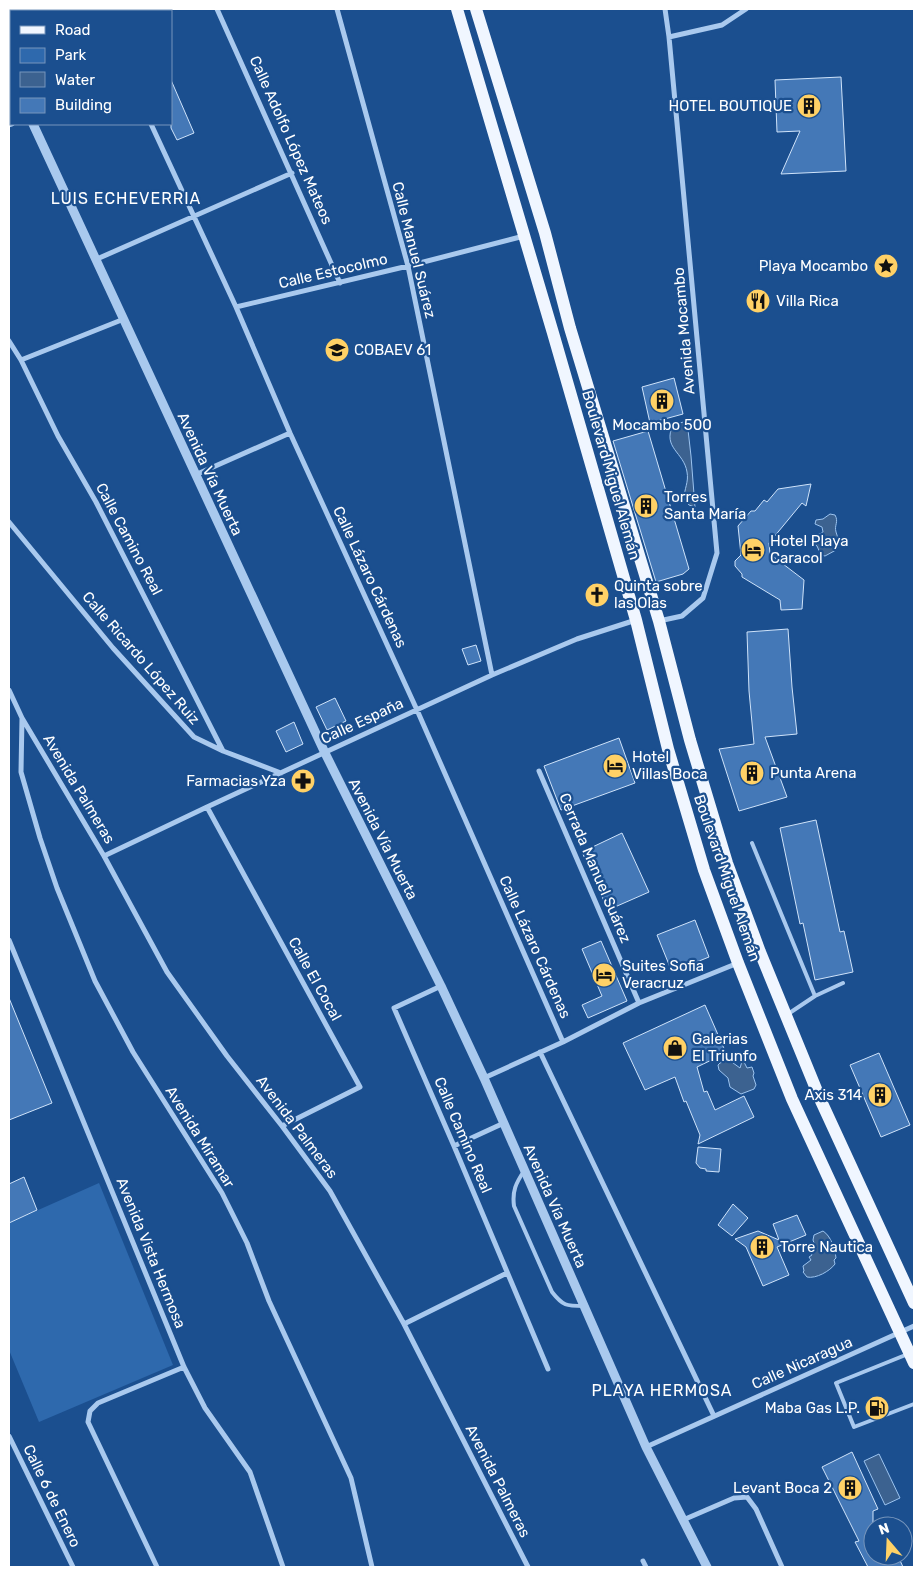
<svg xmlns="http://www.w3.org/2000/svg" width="923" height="1576" viewBox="0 0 923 1576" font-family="Rubik,sans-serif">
<rect width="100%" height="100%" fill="#1b4f8f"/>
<path fill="#2e69ad" d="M99 1183 173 1365 39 1422 9 1350V1223Z"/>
<path fill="#3c6290" stroke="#9cc4f0" d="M687 421 691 456 695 507 689 505 684 499C684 489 689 482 687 472 684 452 662 448 673 425Z
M830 514 835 515C839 522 834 525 836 532 837 537 840 539 840 544L836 550 825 556 821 555 817 546 813 543 811 538 813 535 820 534 823 532 822 527 815 524 816 520 823 519Z
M743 1058 747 1059 744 1062 747 1068 752 1067 754 1073 753 1076 756 1085 754 1089 741 1094 730 1087 728 1078 719 1070 718 1065 720 1063 729 1060 740 1068Z
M823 1231C831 1236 835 1249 836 1258L834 1260 835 1264C830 1271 816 1279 807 1277L803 1272 804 1271 803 1266 811 1260 809 1257 812 1255 810 1251 816 1249 813 1240 814 1235Z
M879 1454 900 1498 885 1505 864 1461Z"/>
<path fill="#4478b7" stroke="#cfe3fa" d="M841 77 846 171 781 174 800 131 777 132 775 80Z
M171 80 194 133 177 140 171 128Z
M674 378 683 414 650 423 642 387Z
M648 431 689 569 683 574 656 582 613 441Z
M811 484 806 506 802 503 769 543 770 554 804 580 802 609 781 610 780 600 742 577V574L735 566V561L741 555 738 526 751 511H755L764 500 767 502 778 489Z
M788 629 792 687 797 734 765 737 787 797 739 811 719 749 754 744 749 691 747 632Z
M476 645 481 661 468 665 462 649Z
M335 698 346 721 327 730 316 707Z
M294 722 303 744 286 752 276 731Z
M619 738 635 783 561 810 544 766Z
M816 820 840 932 844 931 853 972 815 980 803 923 800 924 780 828Z
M622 833 649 892 608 910 582 852Z
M695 920 709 957 672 972 657 935Z
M601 941 627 1001 588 1018 582 1005 602 996 582 949Z
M9 998 52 1103 9 1120Z
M705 1005 726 1053 697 1067 704 1092 707 1091 715 1110 744 1096 754 1117 698 1144 700 1135 686 1101 684 1102 675 1077 645 1090 623 1043Z
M879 1053 910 1125 881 1137 850 1065Z
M698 1147 721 1149 719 1172 706 1171V1169L700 1168 696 1163Z
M24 1177 37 1210 9 1223V1184Z
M733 1204 748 1218 732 1236 718 1225Z
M797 1215 806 1235 777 1247 789 1275 763 1286 746 1247 735 1239 758 1231 779 1240 773 1224Z
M852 1452 878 1509 873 1511V1556H898L903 1567H868L855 1542 859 1541 822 1467Z"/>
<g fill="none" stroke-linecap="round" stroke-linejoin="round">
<path stroke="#a9c9ee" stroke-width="4" d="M752 843 815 996 788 1014
M815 996 843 983
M524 1171C516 1183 512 1191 514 1206L552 1292C563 1306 566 1306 584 1306
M908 1354 836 1383 854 1427 914 1404"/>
<path stroke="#a9c9ee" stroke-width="5" d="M98 9 99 11
M217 9 340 283
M337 9 408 266 492 675
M77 11 82 9
M669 37 722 25 746 9
M9 41 11 40
M151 124 236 307 290 433 417 710 563 1042
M9 125 12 124
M97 259 292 173
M236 307 408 266 524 236
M9 341 21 360 58 436 96 502 223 751
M21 360 124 319
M195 475 290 433
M9 522 113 648 194 737 223 751 281 773
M659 621 682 616 703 598 717 553 669 37 665 9
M9 690 22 718 104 856 167 972 227 1056 282 1126 330 1191 404 1324 528 1567
M22 718 21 772 40 838 57 888 95 981 133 1052 222 1193 247 1243 269 1301 351 1478 372 1567
M539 771 639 1003
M207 807 360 1087 282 1126
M104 856 207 807 492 675 577 639 636 620
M9 940 184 1367 205 1408 250 1472 283 1567
M441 986 394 1008 454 1146 548 1369
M540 1052 714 1416
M484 1078 563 1042 639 1003 738 963
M454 1146 504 1123
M404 1324 507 1273
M9 1436 73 1567
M646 1447 914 1326
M683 1520 734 1498 747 1497 756 1509 782 1567
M643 1561 646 1567
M157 1567 88 1422 90 1411 98 1403 184 1367"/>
<path stroke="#a9c9ee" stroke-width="9" d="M9 72 11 77
M33 124 325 753 441 986 484 1078 646 1447 707 1567"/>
<path stroke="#f0f6ff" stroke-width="12" d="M457 9 553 333 636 620 668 749 704 870 738 963 792 1099 914 1363
M476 9 545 233 570 328 659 621 690 740 727 863 760 952 821 1101 914 1303"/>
</g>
<defs>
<symbol id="building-disc" viewBox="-11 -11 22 22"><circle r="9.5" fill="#ffd166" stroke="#1b4f8f"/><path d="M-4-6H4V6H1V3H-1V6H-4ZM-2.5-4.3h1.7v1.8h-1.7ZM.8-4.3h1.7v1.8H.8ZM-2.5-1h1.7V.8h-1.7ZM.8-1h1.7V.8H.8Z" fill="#111"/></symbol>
<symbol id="sight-disc" viewBox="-11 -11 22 22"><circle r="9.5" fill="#ffd166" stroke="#1b4f8f"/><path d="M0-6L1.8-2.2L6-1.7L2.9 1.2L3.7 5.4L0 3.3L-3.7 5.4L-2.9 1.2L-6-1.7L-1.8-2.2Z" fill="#111"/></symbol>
<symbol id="restaurant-disc" viewBox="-11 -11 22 22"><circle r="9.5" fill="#ffd166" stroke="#1b4f8f"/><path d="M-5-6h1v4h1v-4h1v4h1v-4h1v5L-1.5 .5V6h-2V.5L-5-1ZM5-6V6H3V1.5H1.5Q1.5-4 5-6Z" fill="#111"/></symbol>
<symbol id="school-disc" viewBox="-11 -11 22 22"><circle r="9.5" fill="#ffd166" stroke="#1b4f8f"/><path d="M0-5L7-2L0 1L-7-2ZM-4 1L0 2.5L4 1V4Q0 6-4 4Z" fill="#111"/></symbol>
<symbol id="hotel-disc" viewBox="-11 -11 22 22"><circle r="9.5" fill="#ffd166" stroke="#1b4f8f"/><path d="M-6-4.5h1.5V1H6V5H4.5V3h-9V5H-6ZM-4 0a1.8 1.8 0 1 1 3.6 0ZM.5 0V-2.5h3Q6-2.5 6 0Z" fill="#111"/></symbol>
<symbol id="church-disc" viewBox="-11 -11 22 22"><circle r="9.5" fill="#ffd166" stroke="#1b4f8f"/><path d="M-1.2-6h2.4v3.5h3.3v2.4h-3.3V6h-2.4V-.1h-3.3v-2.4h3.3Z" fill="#111"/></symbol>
<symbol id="pharmacy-disc" viewBox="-11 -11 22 22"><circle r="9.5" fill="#ffd166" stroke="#1b4f8f"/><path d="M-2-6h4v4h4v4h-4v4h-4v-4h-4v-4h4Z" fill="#111"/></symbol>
<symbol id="shop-disc" viewBox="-11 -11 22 22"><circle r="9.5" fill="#ffd166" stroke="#1b4f8f"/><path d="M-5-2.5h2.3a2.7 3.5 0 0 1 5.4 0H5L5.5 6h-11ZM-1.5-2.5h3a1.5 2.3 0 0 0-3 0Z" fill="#111"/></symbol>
<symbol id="fuel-disc" viewBox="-11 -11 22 22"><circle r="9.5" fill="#ffd166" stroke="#1b4f8f"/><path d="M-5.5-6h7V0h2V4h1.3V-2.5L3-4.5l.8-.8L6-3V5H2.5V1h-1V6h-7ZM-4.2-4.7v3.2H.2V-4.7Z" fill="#111"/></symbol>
</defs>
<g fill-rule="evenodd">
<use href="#building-disc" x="795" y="92" width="28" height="28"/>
<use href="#sight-disc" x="872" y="252" width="28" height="28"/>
<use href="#restaurant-disc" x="744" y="287" width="28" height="28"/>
<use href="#school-disc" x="323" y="336" width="28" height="28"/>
<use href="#building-disc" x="648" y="387" width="28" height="28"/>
<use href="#building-disc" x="632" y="492" width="28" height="28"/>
<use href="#hotel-disc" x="739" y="536" width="28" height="28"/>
<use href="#church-disc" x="583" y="581" width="28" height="28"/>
<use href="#hotel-disc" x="601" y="752" width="28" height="28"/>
<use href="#building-disc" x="738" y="759" width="28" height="28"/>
<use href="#pharmacy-disc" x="289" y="767" width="28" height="28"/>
<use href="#hotel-disc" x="590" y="961" width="28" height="28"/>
<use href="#shop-disc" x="661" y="1034" width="28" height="28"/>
<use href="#building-disc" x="866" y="1081" width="28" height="28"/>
<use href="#building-disc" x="748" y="1233" width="28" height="28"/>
<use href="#fuel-disc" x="863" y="1394" width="28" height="28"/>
<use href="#building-disc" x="836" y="1474" width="28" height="28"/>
</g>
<g text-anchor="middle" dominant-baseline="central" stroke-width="4.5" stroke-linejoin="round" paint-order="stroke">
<g font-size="15" fill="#fff" stroke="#1b4f8f" text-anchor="start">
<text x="792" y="106" text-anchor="end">HOTEL BOUTIQUE</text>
<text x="868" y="266" text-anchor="end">Playa Mocambo</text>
<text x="776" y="301">Villa Rica</text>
<text x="354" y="350">COBAEV 61</text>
<text x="662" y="425" text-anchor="middle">Mocambo 500</text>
<text x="664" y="497">Torres<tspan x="664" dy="17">Santa María</tspan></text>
<text x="770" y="541">Hotel Playa<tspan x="770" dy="17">Caracol</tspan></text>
<text x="614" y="586">Quinta sobre<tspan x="614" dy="17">las Olas</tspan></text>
<text x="632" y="757">Hotel<tspan x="632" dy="17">Villas Boca</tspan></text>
<text x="770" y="773">Punta Arena</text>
<text x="286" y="781" text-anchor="end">Farmacias Yza</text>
<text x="622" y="966">Suites Sofia<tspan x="622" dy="17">Veracruz</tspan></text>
<text x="692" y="1039">Galerias<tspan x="692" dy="17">El Triunfo</tspan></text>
<text x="862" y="1095" text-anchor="end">Axis 314</text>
<text x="780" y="1247">Torre Nautica</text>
<text x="860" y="1408" text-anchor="end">Maba Gas L.P.</text>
<text x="832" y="1488" text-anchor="end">Levant Boca 2</text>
</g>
<g font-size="15" fill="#fff" stroke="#1b4f8f">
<text transform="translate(291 140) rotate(66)">Calle Adolfo López Mateos</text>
<text transform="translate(414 250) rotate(76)">Calle Manuel Suárez</text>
<text transform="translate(333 271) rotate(-13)">Calle Estocolmo</text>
<text transform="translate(684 331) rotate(-95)">Avenida Mocambo</text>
<text transform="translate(210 474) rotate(65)">Avenida Vía Muerta</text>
<text transform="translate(611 475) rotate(74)">Boulevard Miguel Alemán</text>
<text transform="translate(129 539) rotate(62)">Calle Camino Real</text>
<text transform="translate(370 577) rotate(65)">Calle Lázaro Cárdenas</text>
<text transform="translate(141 658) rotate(49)">Calle Ricardo López Ruiz</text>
<text transform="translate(362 721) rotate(-25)">Calle España</text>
<text transform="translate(79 789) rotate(59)">Avenida Palmeras</text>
<text transform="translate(383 839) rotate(63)">Avenida Vía Muerta</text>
<text transform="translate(595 868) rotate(67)">Cerrada Manuel Suárez</text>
<text transform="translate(727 878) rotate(71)">Boulevard Miguel Alemán</text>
<text transform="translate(535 947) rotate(66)">Calle Lázaro Cárdenas</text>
<text transform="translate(315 979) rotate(61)">Calle El Cocal</text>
<text transform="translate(297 1127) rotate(53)">Avenida Palmeras</text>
<text transform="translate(463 1135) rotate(67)">Calle Camino Real</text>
<text transform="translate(200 1137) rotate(58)">Avenida Miramar</text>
<text transform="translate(555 1206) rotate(66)">Avenida Vía Muerta</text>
<text transform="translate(151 1253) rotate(68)">Avenida Vista Hermosa</text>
<text transform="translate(802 1363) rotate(-24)">Calle Nicaragua</text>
<text transform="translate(498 1481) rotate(63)">Avenida Palmeras</text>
<text transform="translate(52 1496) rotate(64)">Calle 6 de Enero</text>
</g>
<g font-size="16" letter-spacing="1" fill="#fff" stroke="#1b4f8f">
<text x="126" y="198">LUIS ECHEVERRIA</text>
<text x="662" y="1390">PLAYA HERMOSA</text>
</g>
</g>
<rect width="923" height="1576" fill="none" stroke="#ffffff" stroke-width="20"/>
<rect x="10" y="10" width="162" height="115" fill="#1b4f8f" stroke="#7695bc"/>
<rect x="20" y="26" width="25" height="8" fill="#f0f6ff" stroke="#7695bc"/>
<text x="55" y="35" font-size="15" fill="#ffffff">Road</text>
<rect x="20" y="48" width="25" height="15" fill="#2e69ad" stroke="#7695bc"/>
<text x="55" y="60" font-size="15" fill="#ffffff">Park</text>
<rect x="20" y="72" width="25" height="15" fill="#3c6290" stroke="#7695bc"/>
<text x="55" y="85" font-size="15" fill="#ffffff">Water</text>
<rect x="20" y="98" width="25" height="15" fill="#4478b7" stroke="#7695bc"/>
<text x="55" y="110" font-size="15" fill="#ffffff">Building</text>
<g transform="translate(888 1541) rotate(341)"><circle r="24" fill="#1b4f8f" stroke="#7695bc"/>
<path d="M0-4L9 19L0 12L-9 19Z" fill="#ffd166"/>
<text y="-8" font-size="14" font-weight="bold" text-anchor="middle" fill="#ffffff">N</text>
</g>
</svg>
